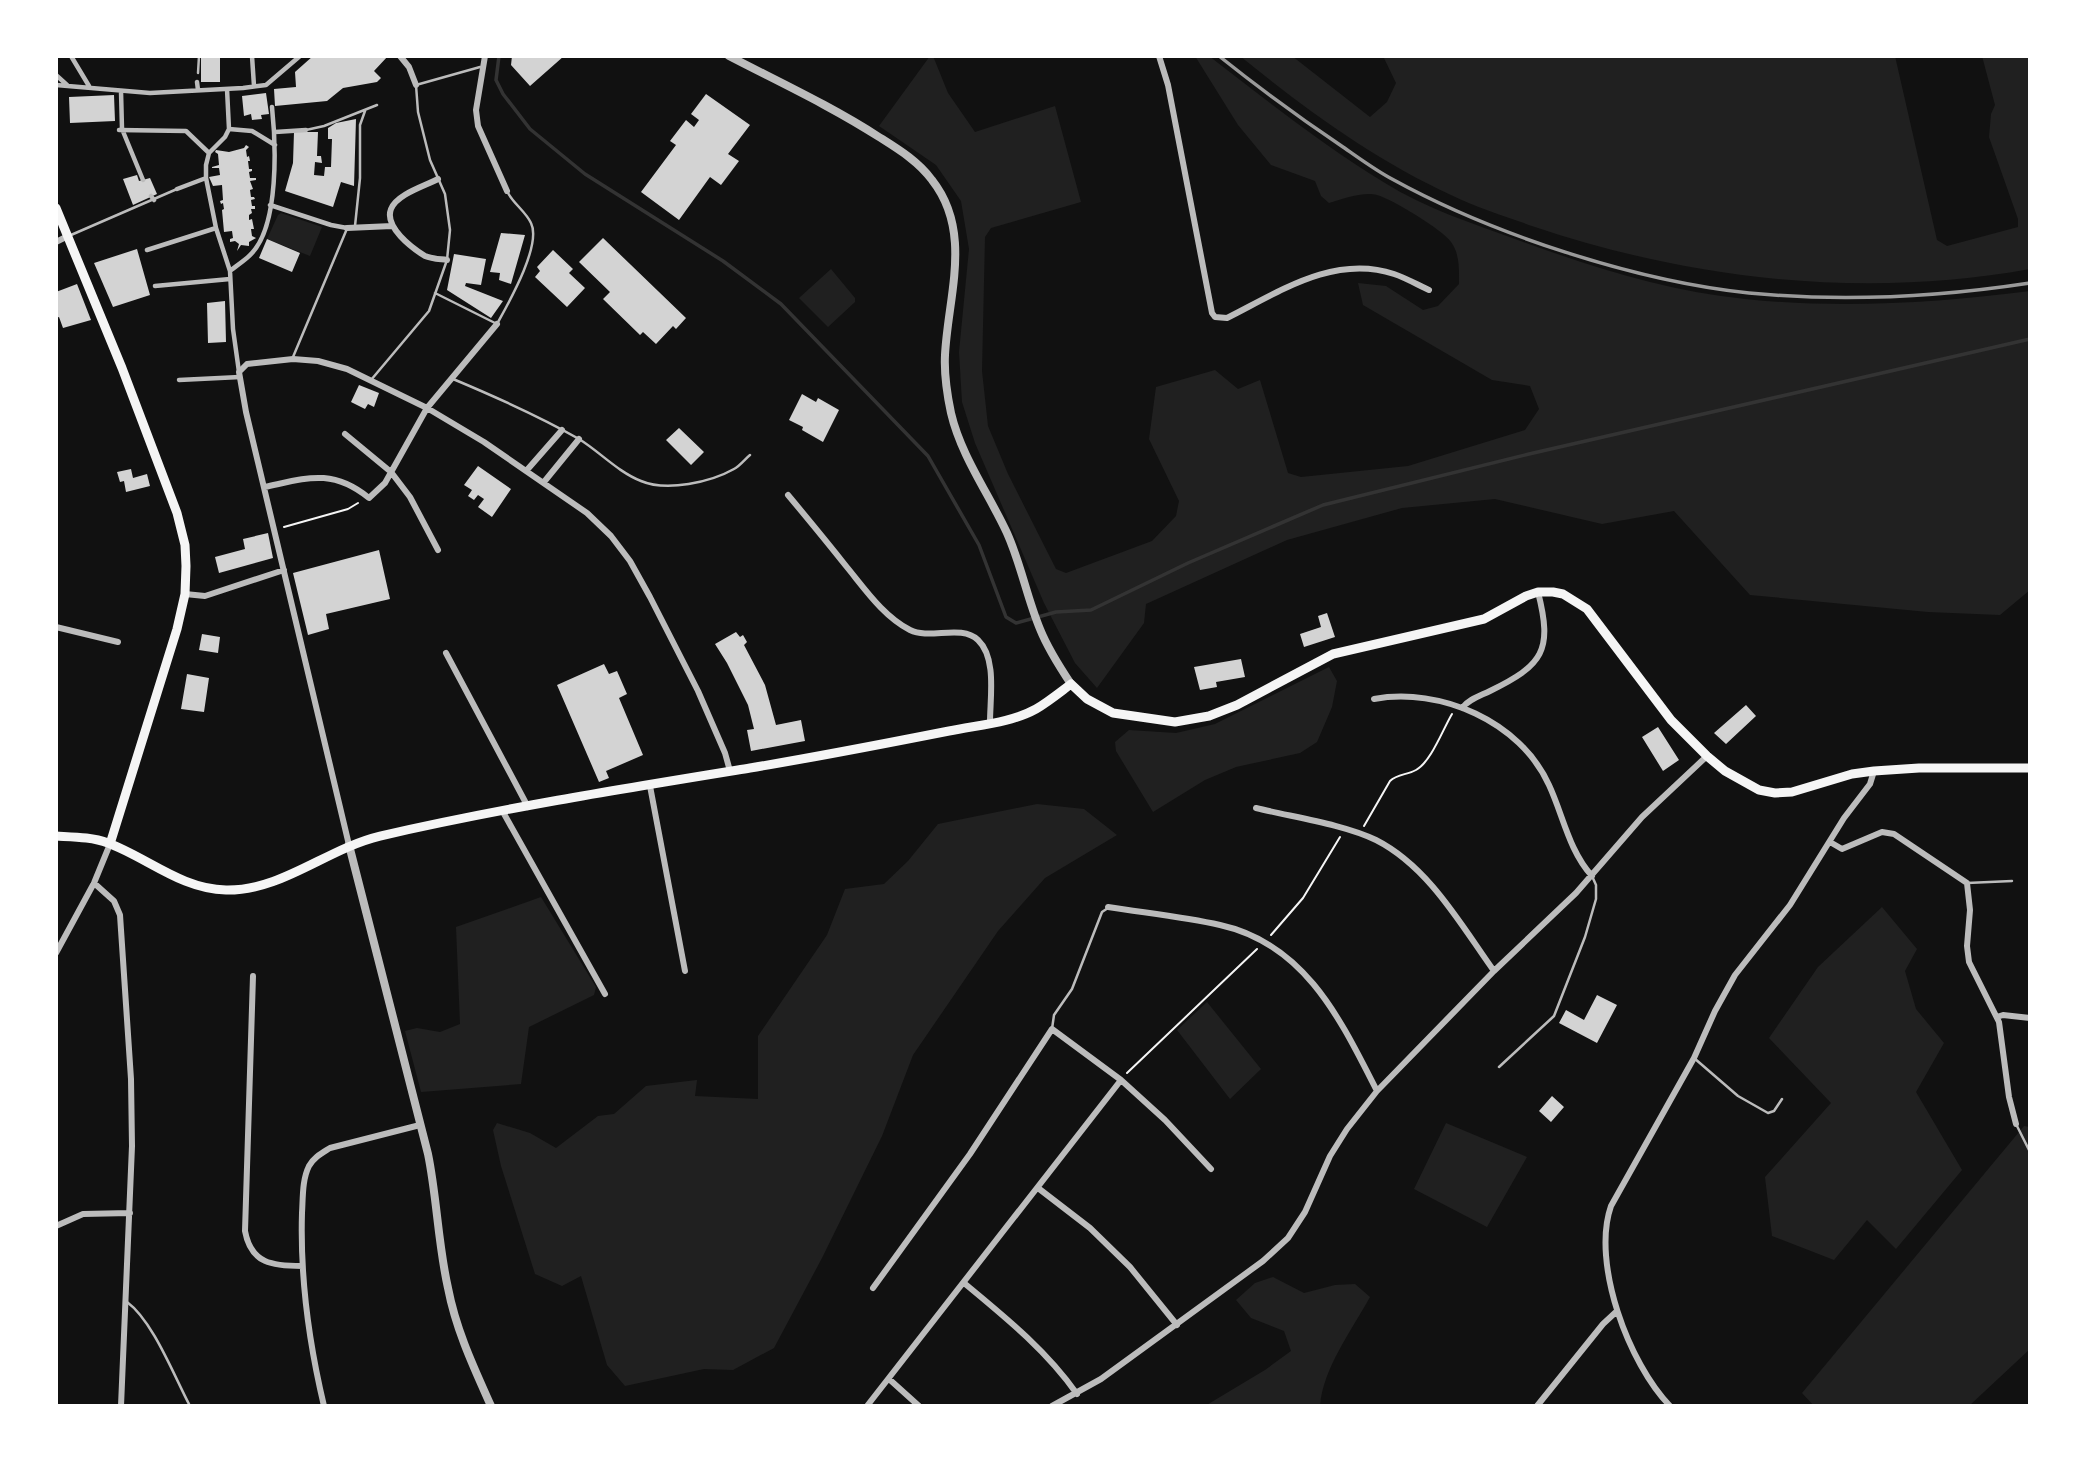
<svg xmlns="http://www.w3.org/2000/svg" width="2086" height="1462" viewBox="0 0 2086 1462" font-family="'Alegreya Sans',sans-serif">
<rect width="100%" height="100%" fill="#111"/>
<path fill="#202020" d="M930 56H933L948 93 975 132 1055 106 1081 202 991 228 985 237 982 371 988 426 1008 474 1056 569 1066 573 1152 541 1176 516 1179 501 1149 439 1156 387 1215 370 1238 389 1260 380 1288 473 1301 477 1408 466 1525 430 1539 409 1530 386 1492 380 1363 305 1358 283 1386 286 1423 310 1438 306 1459 284C1459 270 1460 254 1451 242 1443 230 1392 199 1377 195 1364 191 1342 199 1329 203L1321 196 1315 181 1271 165 1238 125 1195 56H1209C1266 100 1323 145 1385 183 1425 208 1471 223 1515 239 1589 266 1666 291 1745 299 1839 309 1937 303 2030 291V590L2000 615 1928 612 1750 595 1674 511 1602 524 1495 499 1402 508 1287 540 1146 604 1144 623 1097 688 1075 663 1044 603 975 443 962 402 959 352 969 249 961 201 936 165 879 126Z
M1240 56H1292L1370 117 1387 102 1396 83 1383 56H1895L1937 240 1947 246 2018 227V219L1989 137 1991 114 1995 105 1982 56H2030V269C1865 299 1693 280 1535 227 1507 217 1478 208 1451 195 1375 160 1305 109 1240 56Z
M281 213 322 227 310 256 267 239 278 215Z
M831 269 855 298V302L828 327 799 298Z
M1329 667 1337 681 1332 707 1317 742 1300 753 1236 767 1205 780 1153 812 1116 751 1115 742 1129 730 1176 733 1215 724Z
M1037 804 1084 809 1117 835 1045 878 998 931 913 1055 882 1136 822 1258 774 1348 733 1370 704 1369 625 1386 607 1365 581 1276 562 1286 535 1274 501 1166 493 1130 497 1123 530 1133 556 1148 598 1116 614 1114 646 1086 697 1080 695 1096 758 1099V1036L827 935 845 889 884 884 908 861 938 824Z
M541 897 596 987 594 995 529 1027 521 1084 421 1092 405 1031 417 1028 440 1032 460 1024 456 927Z
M1882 907 1917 949 1905 971 1916 1009 1944 1043 1916 1092 1962 1170 1896 1249 1867 1220 1834 1260 1772 1236 1765 1177 1831 1103 1769 1038 1818 967Z
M1207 1002 1261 1069 1230 1099 1177 1030Z
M1446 1123 1527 1157 1487 1227 1414 1189Z
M2024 1126 2030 1127V1349L1969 1406H1814L1802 1393Z
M1273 1277 1304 1293 1335 1285 1355 1284 1370 1297C1352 1330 1323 1368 1320 1406H1205L1265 1370 1291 1351 1284 1331 1251 1318 1236 1300 1255 1283Z"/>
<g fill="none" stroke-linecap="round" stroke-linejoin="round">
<path stroke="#333" stroke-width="3.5" d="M499 56 496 80 503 94 530 129 585 174 723 261 781 304 928 456 979 545 1006 617 1016 623 1056 612 1091 610 1188 563 1323 505 1529 454 2030 339"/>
</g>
<path fill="#d3d3d3" d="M201 56H220V82H201Z
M313 56H388L374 71 381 78 377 82 343 88 327 101 275 106 274 89 296 87 295 72Z
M512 56H564L530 86 511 65Z
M266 93 269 114 261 115 262 119 252 120 251 114 244 116 242 96Z
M706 94 750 125 728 154 739 161 721 185 710 177 679 220 641 192 676 145 670 141 686 120 694 127 699 120 691 114Z
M114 95 115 121 70 123 69 97Z
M356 119 354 186 341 182 333 207 285 191 293 163 294 132H318L317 156H321L322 163 315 162 314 175 324 176 325 167H331L332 139H328V128L336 123Z
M246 145 249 147 246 150 247 157 249 156 250 161H248L249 169H252V171L249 172 250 178H256V180L250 181 253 189 250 190 251 197H254L255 199 251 200 252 206H255V209H251L252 213 249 215V220L252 219 254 229H251L252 236 256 238 249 242V246L241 245 237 251 239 244 235 241 230 242V239L233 238 232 231 224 232 222 210 224 209 223 203 221 204 220 201 223 200 222 185 213 186 209 177 220 175 219 168H212V167L219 165 218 154 215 152 216 150 229 152 244 148Z
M137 175 139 181 150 178 157 194 133 205 123 179Z
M501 233 525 235 511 284 499 280 500 273 490 272Z
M603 238 686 318 676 329 673 326 656 344 643 332 640 335 603 299 610 292 579 262Z
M267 239 300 253 292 272 259 258Z
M137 249 150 295 113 307 94 263Z
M553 250 573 269 569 273 585 288 567 307 535 277 540 271 537 267Z
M454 254 486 259 481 285 466 283 465 286 503 301 491 318 447 290Z
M77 284 91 320 63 328 59 317 56 318V292Z
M225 301 226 342 208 343 207 303Z
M359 385 379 393 374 407 368 404 365 409 351 402Z
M802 394 816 402 818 398 839 410 823 442 802 430 803 427 789 420Z
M679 428 704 452 691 465 666 440Z
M478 466 511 489 492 517 478 507 484 499 478 495 474 500 468 496 472 490 464 485Z
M131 469 133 478 147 474 150 486 126 492 124 481 120 482 117 472Z
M268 533 273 558 219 573 215 557 245 549 243 539Z
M379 550 390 599 326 614 329 629 308 635 293 573Z
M1327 613 1335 637 1304 647 1300 634 1321 627 1318 616Z
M736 632 740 637 743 635 747 642 744 645 765 685 776 725 801 720 805 741 751 751 747 730 754 729 748 705 727 663 715 644Z
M202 634 220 637 218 653 199 650Z
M1241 659 1245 677 1216 682 1217 687 1200 690 1194 667Z
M604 664 609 674 617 671 627 694 619 698 643 755 606 771 609 778 599 782 557 685Z
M187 674 209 678 204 712 181 709Z
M1746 705 1756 716 1726 744 1714 733Z
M1658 727 1679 760 1663 771 1642 737Z
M1597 995 1617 1005 1597 1043 1559 1023 1566 1010 1584 1020Z
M1552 1096 1564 1107 1551 1122 1539 1111Z"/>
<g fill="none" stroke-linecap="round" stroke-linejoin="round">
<path stroke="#f5f5f5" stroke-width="2" d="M284 527 348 509 358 503
M1364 826 1390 781C1397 774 1407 775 1416 770 1431 762 1443 729 1452 714
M1271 935 1303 898 1340 837
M1127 1073 1257 949"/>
<path stroke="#bcbcbc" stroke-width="2.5" d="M198 73 199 56
M306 130 324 126 377 105
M355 226 360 178V125L365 111
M71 235 177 189
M435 293 497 324C508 304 542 245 531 223 526 212 514 204 508 193
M293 357 346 231
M453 379C496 397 539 416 579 439 600 452 618 472 641 481 667 492 711 482 734 469 740 466 745 459 750 455
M371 380 429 311 447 260 450 230 445 194 430 160 418 112 416 85 480 67
M1967 883 2012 881
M1052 1029 1054 1015 1072 989 1102 912 1108 908
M1694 1058 1738 1096 1768 1113 1774 1111 1782 1099
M1499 1067 1554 1016 1585 937 1596 899V885L1592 876
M2017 1126 2030 1152
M127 1302C153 1321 174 1376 190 1406"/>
<path stroke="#bcbcbc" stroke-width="4.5" d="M71 56 89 86
M252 56 254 86
M56 75 67 85
M197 82 198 90
M56 85 150 93 243 88 266 85 300 56
M227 89 229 129 225 137 209 153 206 165V178L216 228 230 271 233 329 239 372
M121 91 122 129 143 180
M229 129 252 131 275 145
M119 130 186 131 209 153
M275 132 306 130
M177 189 206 178
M151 196 154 200
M270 205 331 225 347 228
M147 250 216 228
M230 271C237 265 246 260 252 253 279 224 276 145 272 107
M155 286 230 279
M179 380 240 377"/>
<path stroke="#bcbcbc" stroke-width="6" d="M400 56 409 67 416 85
M485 56 476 110 478 126 507 191
M1159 56 1168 85 1212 313 1215 317 1227 318C1279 292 1334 254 1394 274 1406 278 1418 285 1429 290
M438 179C425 186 397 194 391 209 384 227 412 248 425 256 432 259 440 259 447 260
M347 228 392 226
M56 242 68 236
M345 434 391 472 410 497 438 550
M527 470 562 430
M544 482 579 439
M265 487C307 478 332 468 369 498L385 483 427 408 497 324
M788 495C808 519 827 542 846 566 865 589 883 616 910 630 930 640 961 624 978 640 997 658 990 698 990 722
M185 594 205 596 284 570
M56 627 118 642
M446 653 528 807
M1374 699C1440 687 1520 721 1549 785 1563 815 1569 851 1592 876
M1462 708C1469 699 1480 696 1490 691 1543 665 1553 651 1538 592
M650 786 685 971
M1256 808C1292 817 1343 824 1376 840 1429 867 1461 925 1494 971
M503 812 605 994
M1830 842 1842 849 1882 832 1894 834 1967 883 1970 910 1967 946 1969 962 1999 1022 2009 1097 2016 1124
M349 845 246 412 239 372 247 364 293 359 318 361 347 369 427 408 484 442 587 513 611 536 630 561 650 597 698 691 725 753 730 771
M94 883 114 901 120 915 131 1079 132 1146 121 1406
M1108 907C1146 913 1184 917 1220 925 1306 944 1341 1021 1377 1091
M56 953 94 883 110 844
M253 976 245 1231C251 1264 273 1266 302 1266
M1997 1017 2003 1015 2030 1018
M1038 1188 1090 1228 1130 1267 1177 1325
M56 1226 83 1214 130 1213
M964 1283C1005 1317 1046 1350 1077 1394
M873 1288 970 1154 1052 1029 1121 1080 1165 1120 1211 1169
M889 1379 919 1406
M324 1406C309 1343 300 1278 302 1213 303 1198 302 1180 309 1166 314 1157 322 1153 330 1148L420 1125
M867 1406 1121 1080
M1052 1406 1101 1379 1263 1261 1288 1238 1305 1212 1330 1156 1347 1129 1377 1091 1494 971 1576 893 1642 817 1707 756
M1537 1406 1603 1324 1617 1311
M1670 1406C1629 1364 1591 1263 1611 1206L1694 1058 1715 1011 1735 975 1790 905 1844 818 1870 784 1874 771"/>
<path stroke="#bcbcbc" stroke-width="8" d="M729 56C779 82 831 106 879 137 898 149 918 161 932 180 973 232 948 296 945 355 944 374 947 394 951 413 961 456 989 494 1007 533 1021 564 1027 598 1040 629 1048 649 1059 666 1071 684
M349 845 428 1154C437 1198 438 1244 448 1288 456 1330 474 1368 491 1406"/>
<path stroke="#f5f5f5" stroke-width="9" d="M56 208 122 368 177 513 185 545 186 566 185 594 177 629 110 844
M56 836C74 837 92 837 108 843 148 858 181 889 226 890 282 891 326 849 380 836 502 808 627 788 750 768 817 757 883 744 949 731 977 725 1011 723 1036 709 1048 702 1059 693 1071 684L1087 699 1113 713 1175 722 1209 716 1237 705 1333 654 1484 619 1526 596 1538 592H1553L1563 594 1587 609 1671 720 1707 756 1725 771 1759 790 1775 793 1792 792 1852 774 1874 771 1919 768H2030"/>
<path stroke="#9a9a9a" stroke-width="3.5" d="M1219 56C1259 88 1300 118 1343 147 1359 158 1375 170 1392 179 1492 234 1635 281 1749 293 1842 302 1938 297 2030 283"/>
</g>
<rect width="2086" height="1462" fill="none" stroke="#ffffff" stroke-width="116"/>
</svg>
